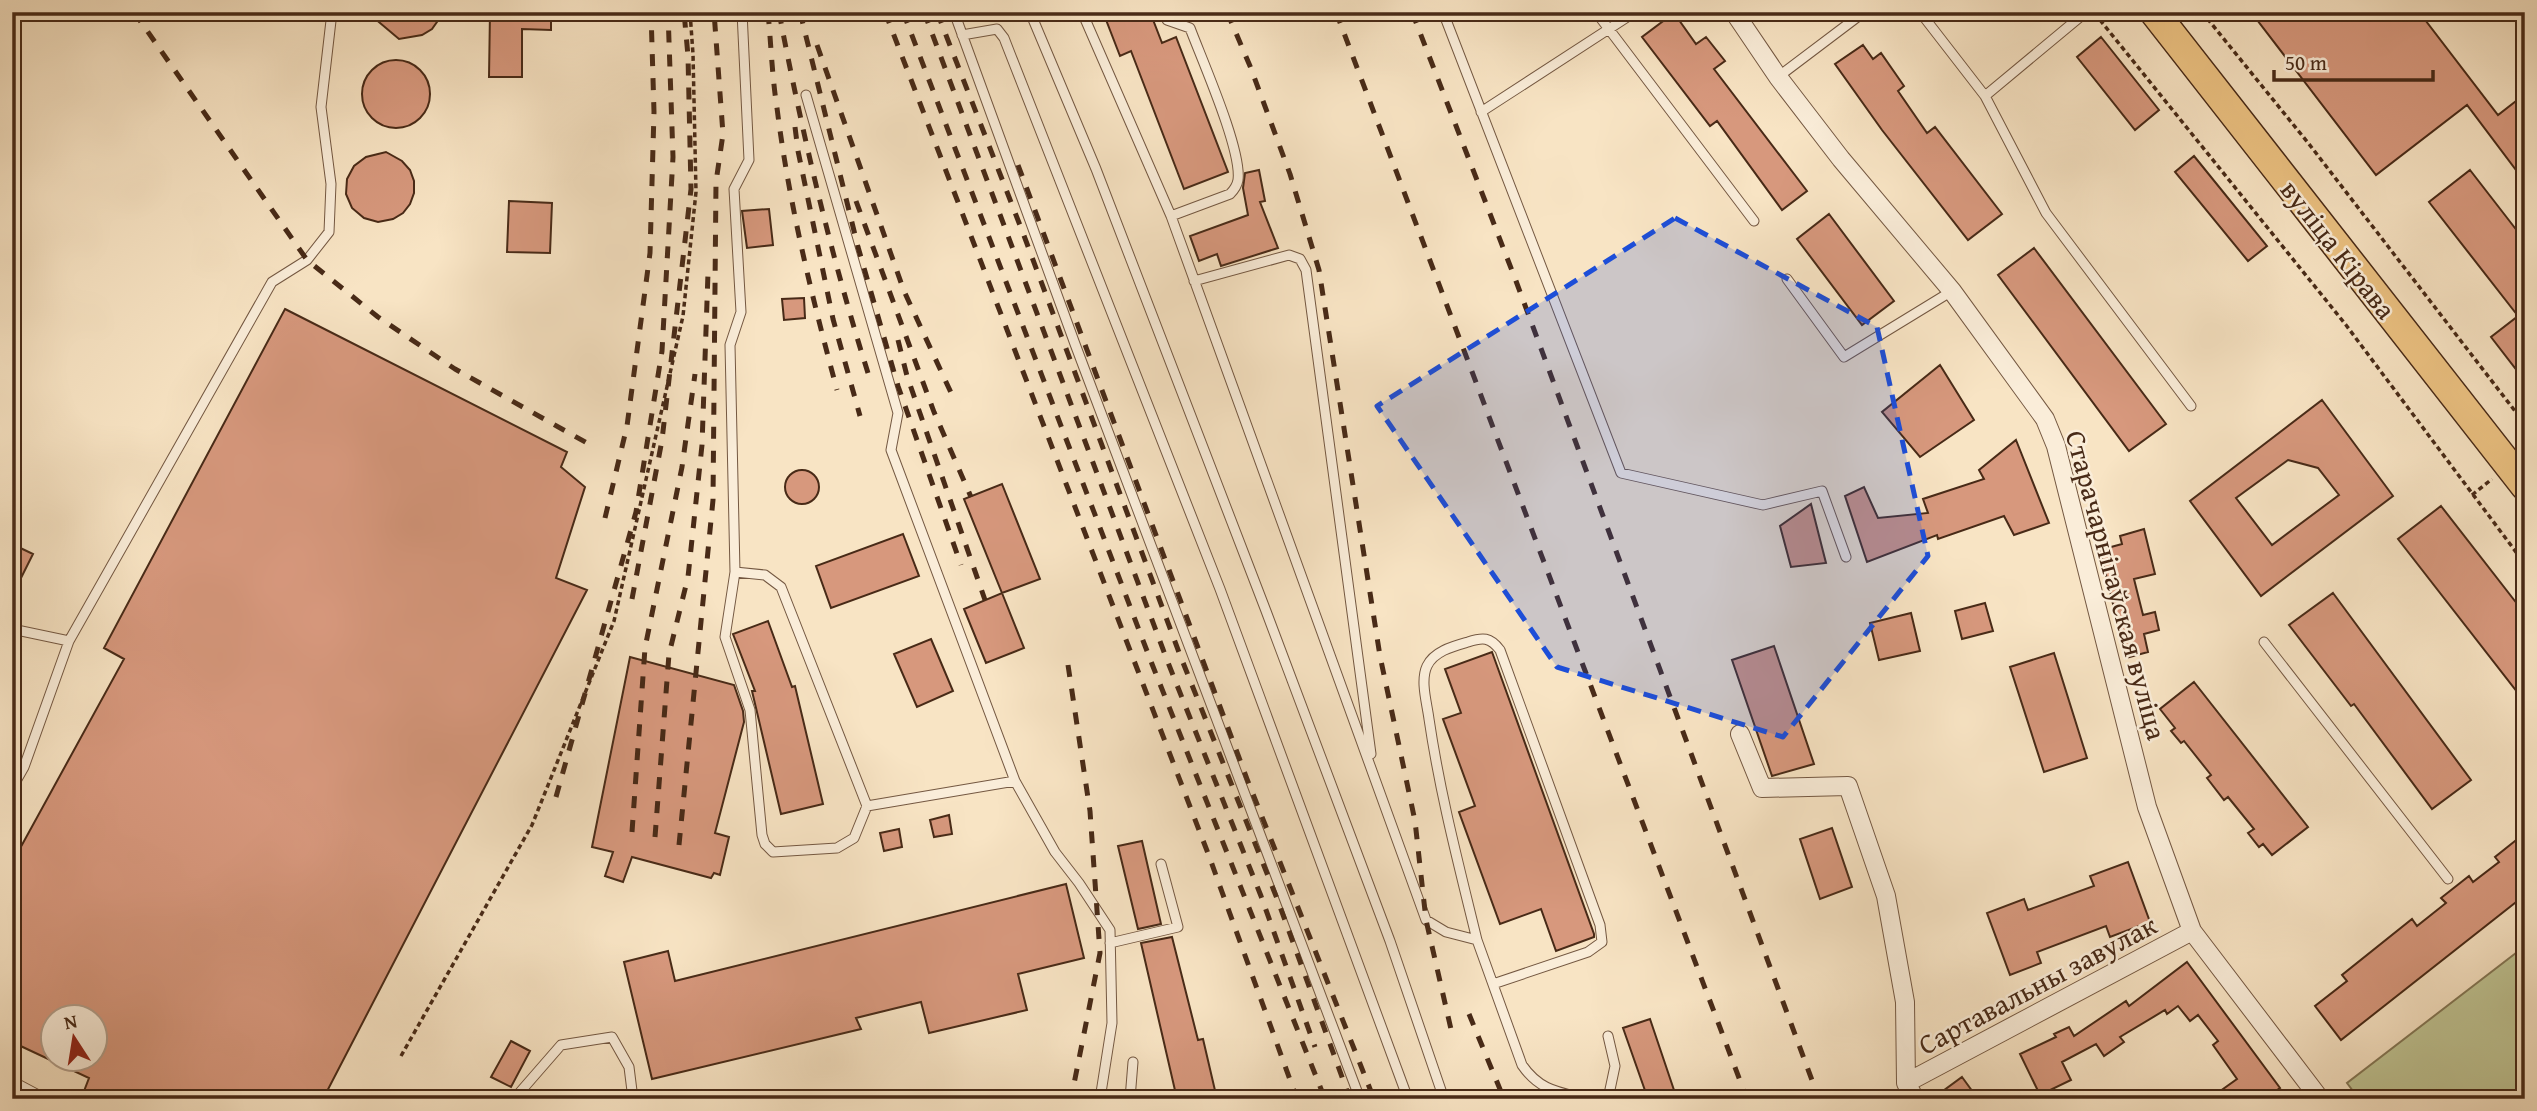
<svg xmlns="http://www.w3.org/2000/svg" width="2537" height="1111" viewBox="0 0 2537 1111" font-family="'Gentium Book Plus',serif">
<rect width="100%" height="100%" fill="#f8e4c4"/>
<filter id="stains"><feTurbulence type="fractalNoise" baseFrequency=".00286" numOctaves="4"/><feColorMatrix values="0 0 0 0 .2 0 0 0 0 .09 0 0 0 0 .02 0 0 0 .5 -.17"/></filter>
<radialGradient id="worn" r=".72"><stop offset=".6" stop-color="#630" stop-opacity="0"/><stop offset="1" stop-color="#630" stop-opacity=".3"/></radialGradient>
<path fill="#bfc493" stroke="#847755" stroke-width="2" d="M2525 946V1099H2359L2347 1083Z"/>
<path fill="#d7987d" stroke="#482a17" stroke-width="2" fill-rule="evenodd" d="M367 12H444L432 29 422 35 399 39Z
M490 12H551V30L522 29V77H489Z
M1103 12H1150L1162 43 1176 37 1228 172 1184 189 1131 51 1120 56Z
M2251 12H2419L2498 115 2525 94V182L2467 105 2376 175Z
M1674 13 1696 44 1706 37 1725 61 1714 69 1807 191 1782 210 1717 121 1710 126 1642 37Z
M2101 37 2159 110 2135 130 2077 57Z
M1863 45 1873 59 1881 53 1904 86 1898 91 1927 133 1935 127 2002 214 1968 240 1882 130 1835 64Z
M362 94a34 34 0 1 1 68 0a34 34 0 1 1-68 0Z
M386 152 402 161 410 170 414 181V193L410 204 403 213 393 219 378 222 364 218 352 208 346 194 347 179 354 166 366 157Z
M2194 156 2267 246 2248 261 2175 172Z
M1259 170 1265 201 1260 202 1278 248 1221 266 1217 254 1199 261 1190 236 1248 215 1243 188 1245 173Z
M2470 170 2525 241V360L2515 368 2491 337 2518 316 2429 202Z
M509 201 552 203 550 253 507 252Z
M769 209 773 245 747 248 742 211Z
M1829 214 1894 301 1862 325 1797 239Z
M2034 248 2166 424 2129 451 1998 275Z
M804 298 805 318 784 320 782 299Z
M285 309 567 452 561 467 585 487 556 578 587 590 323 1099H81L89 1078 12 1042V863L124 659 104 648ZM52 1017H94V1059H52Z
M1940 365 1974 420 1920 457 1882 412Z
M2322 400 2393 496 2261 596 2190 501ZM2288 460 2318 468 2339 495 2272 545 2236 498Z
M2016 440 2049 523 2014 535 2004 516 1938 539 1937 535 1867 562 1845 496 1864 487 1878 518 1928 513 1923 499 1984 479 1979 470Z
M785 487a17 17 0 1 1 34 0a17 17 0 1 1-34 0Z
M1002 484 1040 579 1002 593 964 499Z
M1811 504 1826 563 1791 567 1780 526Z
M2441 506 2525 614V702L2398 539Z
M2144 529 2155 574 2134 579 2143 615 2155 612 2159 630 2144 634 2148 652 2126 658 2100 550 2122 544 2120 536Z
M903 534 919 576 831 608 816 566Z
M12 544 33 554 12 596Z
M1002 593 1024 648 986 663 964 609Z
M2333 593 2471 780 2432 809 2354 704 2351 706 2289 625Z
M1985 603 1993 631 1962 639 1955 611Z
M1911 613 1920 651 1879 660 1870 623Z
M768 621 792 687 795 686 823 804 781 814 752 691H755L733 634Z
M931 639 953 691 917 707 894 654Z
M1774 646 1814 764 1772 776 1732 660Z
M1492 652 1594 934V937L1556 951 1541 909 1500 924 1459 812 1475 806 1443 719 1461 713 1445 669Z
M2054 653 2087 758 2044 772 2010 667Z
M630 657 734 685 743 711 744 722 715 833 729 837 720 875 714 873 711 878 632 857 623 882 605 876 613 852 592 847Z
M2194 682 2308 827 2272 855 2263 844 2259 847 2248 833 2254 829 2228 797 2224 800 2207 778 2211 775 2184 741 2181 743 2171 731 2175 728 2160 709Z
M949 815 952 834 934 837 930 820Z
M1832 828 1852 887 1820 899 1800 839Z
M899 829 902 847 884 851 880 833Z
M2525 833V895L2341 1040 2315 1006 2347 981 2342 975 2412 919 2417 926 2446 903 2441 898 2469 876 2473 882 2499 862 2495 857Z
M1142 841 1161 924 1138 929 1118 846Z
M2128 862 2150 922 2110 937 2106 926 2037 952 2041 963 2010 975 1987 913 2024 899 2028 910 2094 886 2090 876Z
M1066 884 1084 958 1018 974 1027 1010 929 1033 921 1002 856 1018 861 1029 652 1079 624 962 668 951 675 981Z
M1172 937 1198 1040 1203 1039 1217 1099H1177L1141 943Z
M2187 962 2280 1088 2264 1099H2209L2237 1079 2213 1045 2218 1041 2198 1015 2190 1021 2178 1006 2167 1014 2165 1010 2120 1037 2124 1042 2104 1056 2096 1044 2062 1062 2071 1080 2040 1095 2020 1054 2056 1037 2054 1034 2069 1027 2074 1036 2126 1001 2129 1006Z
M1650 1019 1677 1099H1648L1623 1028Z
M511 1041 530 1051 511 1087 491 1077Z
M1962 1077 1978 1099H1932Z"/>
<g fill="none" stroke-linecap="round" stroke-linejoin="round">
<defs>
<path id="service" d="M742 12 749 160 734 189 741 312 730 345 735 572 765 575 781 587 867 806 1015 781
M954 12 1075 344 1360 1099
M1030 12 1096 169 1266 611 1390 941 1444 1099
M1082 12 1171 216 1426 920 1446 932 1477 940 1522 1065C1540 1091 1559 1092 1587 1099
M1164 12 1167 20 1190 28C1202 60 1242 150 1238 180 1237 186 1234 190 1230 194L1171 216
M1443 12 1621 473 1763 505 1822 491 1846 557
M1596 12 1754 221
M1920 12 1985 96 2046 213 2191 406
M962 35 997 29 1004 38 1220 589 1408 1099
M1778 77 1864 12
M806 95 898 413 891 450 1015 781 1055 852 1079 883 1110 930 1112 1023 1100 1099
M1985 96 2086 12
M1481 112 1635 12
M1787 279 1844 357 1952 291
M1194 281 1289 255 1300 259 1306 270 1371 754
M735 572 725 637 750 710 762 835 765 844 773 852 837 848 854 838 867 806
M12 629 69 641
M2264 642 2448 879
M12 788 24 767 69 641 272 282 307 260 329 232 331 184 321 107 332 12
M1477 940C1459 866 1440 794 1429 719 1427 703 1420 681 1427 666 1434 651 1454 646 1468 642 1483 637 1490 637 1500 650L1600 925 1602 942 1588 952 1493 984
M1110 943 1178 927 1161 864
M1608 1036 1615 1066 1608 1099
M12 1081 46 1099
M514 1099 561 1045 612 1037 629 1067 633 1099
M1130 1099 1133 1062"/>
<path id="minor" d="M1734 12 1778 77 1841 159 1952 291 2045 419 2056 446 2147 807 2192 931 2320 1099
M1740 734 1762 788 1848 786 1886 896 1905 1002 1906 1083 1915 1099
M1906 1083 2192 931"/>
<path id="primary" d="M2154 12 2525 486"/>
</defs>
<use href="#service" stroke="#745842" stroke-width="11"/>
<use href="#minor" stroke="#745842" stroke-width="20"/>
<use href="#primary" stroke="#482a17" stroke-width="31"/>
<path stroke="#482a17" stroke-width="3.5" stroke-dasharray="5 3.5" stroke-linecap="butt" d="M2202 12 2309 144 2525 424
M2100 20 2346 325 2525 564
M2472 495 2492 479
M401 1056 532 825 614 621 683 316 696 192 693 54 690 12"/>
<use href="#service" stroke="#faedd9" stroke-width="9"/>
<use href="#minor" stroke="#faedd9" stroke-width="18"/>
<use href="#primary" stroke="#ecc282" stroke-width="28"/>
<path stroke="#482a17" stroke-width="5" stroke-dasharray="12 12" stroke-linecap="butt" d="M134 12 307 260 378 317 455 369 587 443
M768 12C771 44 772 76 777 108 789 204 812 297 837 390
M779 12C802 133 831 256 868 373
M800 12 858 247 898 386 961 565
M885 12 1209 856 1297 1099
M903 12 1152 664 1325 1099
M924 12 1167 660 1261 896 1315 1047
M937 12 1023 233 1180 655 1278 901 1350 1099
M1227 12 1250 66 1290 174 1319 270 1380 656 1415 821 1426 920 1453 1038
M1336 12 1747 1099
M1412 12 1516 281 1819 1099
M817 45 904 291 953 397
M795 127 798 151 833 319 860 416
M1018 165 1247 779 1374 1099
M856 201 934 412 971 497
M898 340 907 376 985 600
M605 518 627 426 650 253 654 112 651 12
M632 599 662 440 691 189 688 56 684 12
M1068 665 1090 811 1100 953 1071 1099
M556 797 636 512 662 351 673 157 668 12
M632 832 645 648 682 467 695 374
M655 837 669 654 688 577 702 445 708 273
M679 845 713 500 716 182 723 134 714 12
M1469 1014 1504 1099"/>
</g>
<path fill="#1d4ed8" fill-opacity="0.2" stroke="#1d4ed8" stroke-width="5" stroke-dasharray="14 9" stroke-linejoin="round" d="M1675 218 1877 327 1928 556 1783 737 1557 667 1377 406Z"/>
<g text-anchor="middle" dominant-baseline="central" stroke-width="5" stroke-linejoin="round" paint-order="stroke">
<g font-size="28" fill="#482a17" stroke="#faedd9">
<text transform="translate(2339 249) rotate(52)">вуліца Кірава</text>
<text transform="translate(2117 585) rotate(75)">Старачарнігаўская вуліца</text>
<text transform="translate(2037 984) rotate(-28)">Сартавальны завулак</text>
</g>
</g>
<rect width="2537" height="1111" fill="none" stroke="#f8e4c4" stroke-width="42"/>
<rect x="14" y="14" width="2509" height="1083" fill="none" stroke="#482a17" stroke-width="3.5"/>
<rect x="21" y="21" width="2495" height="1069" fill="none" stroke="#482a17" stroke-width="2"/>
<g transform="translate(74 1038) rotate(348)"><circle r="33" fill="#faedd9" stroke="#b39f8b" stroke-width="2"/>
<path d="M0-5L12 26L0 18L-12 26Z" fill="#8f2418"/>
<text y="-10" font-size="19" font-weight="bold" text-anchor="middle" fill="#482a17">N</text>
</g>
<path d="M2274 70v10h159v-10" fill="none" stroke="#482a17" stroke-width="3.5"/>
<text x="2285" y="70" font-size="21" fill="#482a17" stroke="#faedd9" stroke-width="5" paint-order="stroke">50 m</text>
<rect width="100%" height="100%" filter="url(#stains)"/>
<rect width="100%" height="100%" fill="url(#worn)"/>
</svg>
